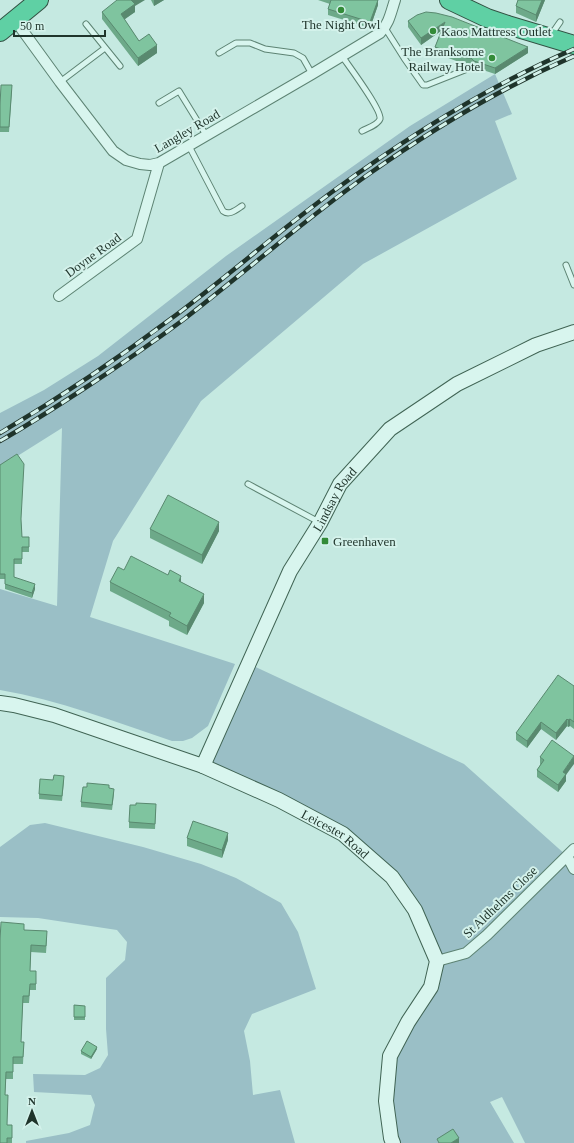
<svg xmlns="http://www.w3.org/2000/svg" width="574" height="1143" viewBox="0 0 574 1143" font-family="'Times New Roman',serif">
<rect width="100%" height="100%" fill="#c5e9e1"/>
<path fill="#9abfc6" d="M495 74 512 114 495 121 517 179 363 264 201 401 113 541 90 617 235 664 208 726 192 738 183 741H172C116 722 59 700 0 690V589L57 606 62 428 0 467V413L44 390 98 356 226 256 410 126Z
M249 664 464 764 567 856 574 869V1143H525L502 1097 490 1102 514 1143H393L390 1056 437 961 415 910 343 834 203 766Z
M45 823 143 847 201 864 236 878 281 903 298 932 316 989 252 1014 244 1031 250 1061 253 1095 280 1090 295 1143H26V1141L69 1133 90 1125 95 1105 91 1095 34 1092 33 1074 85 1075 100 1068 108 1055 106 1029V978L125 960 127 942 117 930 38 918 0 917V847L30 825Z"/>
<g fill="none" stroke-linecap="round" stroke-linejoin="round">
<defs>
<path id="lane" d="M86 24 120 66
M385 28 404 58 423 85H427L470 68
M551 35 560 22
M219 53 236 43H250L265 49 294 53 303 58 312 74
M342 56C348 65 382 110 380 119 378 125 367 128 362 131
M60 82 105 48
M159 103 179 91 206 135
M189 146 223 211C229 216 236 210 242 206
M566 265 574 285
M248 484 319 522"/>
<path id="street" d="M15 20 60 82 113 151 126 160 140 164 150 165 159 163 312 74 380 33C389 24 391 12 395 0
M59 296 137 239 159 163
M567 856 574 869
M437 961 466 953 487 935 574 849"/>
<g id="secondary">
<path id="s1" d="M0 703 14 705 54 715 203 766 279 800 343 834 392 877 415 910 437 961 431 987 408 1022 390 1056 386 1101 391 1138 393 1143"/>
<path id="s2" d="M203 766 290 571 320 523 340 484 390 429 457 384 536 345 574 332"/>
</g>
<path id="highway" d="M449 0 487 18 508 25 574 45
M0 32 39 0"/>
</defs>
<use href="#lane" stroke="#5d8373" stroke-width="7"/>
<use href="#street" stroke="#5d8373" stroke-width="12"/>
<use href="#secondary" stroke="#406454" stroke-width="16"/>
<use href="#highway" stroke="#315142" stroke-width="20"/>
<use href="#lane" stroke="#d8f5ee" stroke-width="5"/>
<use href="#street" stroke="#d8f5ee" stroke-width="10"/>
<use href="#secondary" stroke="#d8f5ee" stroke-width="14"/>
<use href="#highway" stroke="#5fd0a4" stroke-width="18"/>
<defs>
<path id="rail" d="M0 433C61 397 120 357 176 315 229 275 279 231 332 192 407 137 488 86 574 49
M0 441C30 424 59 405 88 386 120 365 152 343 183 320 244 273 303 221 366 176 431 130 501 88 574 56"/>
</defs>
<use href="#rail" stroke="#1f342b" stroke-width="4.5"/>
<use href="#rail" stroke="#d4f2eb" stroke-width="3" stroke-dasharray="9" stroke-linecap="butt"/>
</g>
<path fill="#6da989" d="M151 0H164L154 6Z
M318 0H378V5L370 28 328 15V9L330 4Z
M518 0H545L536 22 516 13V6Z
M135 6V12L124 19 139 41 157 53 138 66 102 19V12Z
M408 21 528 53 495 74 474 67 471 64 467 65 435 53V47L441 31 421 45 408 27Z
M12 90 9 132H0V105Z
M0 465 21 522 22 537H29V552H22V564H14V577L35 589 32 598 5 589V579H0Z
M150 529 219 531 202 564 150 538Z
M124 570 181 582 204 603 187 635 169 626V621L110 591V582Z
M574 686V729L570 726 568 727 567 726 556 740 541 729 527 748 516 740V733Z
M540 757 566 775V781L558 792 537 777V770L540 765Z
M64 781 62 801 39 799V794Z
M109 788 114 794 112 810 81 807V802Z
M156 809 155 829 129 828V822Z
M187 838 228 840 222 858 187 846Z
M24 930 47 938 46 953 31 952 30 971H36V990H30L29 1003H23L21 1042H24L23 1064H13V1079H6L5 1095 7 1125H12V1143H0V940Z
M74 1005 85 1006V1020H74Z
M97 1049 91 1059 81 1054V1051Z"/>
<path fill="#59896f" d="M131 0H145L135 6V12L121 22V14Z
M154 0H164L154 6Z
M378 0V5L370 28V22Z
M542 0H545L536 22V15Z
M445 22V28L421 45V38Z
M157 45V53L138 66V58Z
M528 47V53L495 74V68Z
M219 522V531L202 564V555Z
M181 576V585L179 581Z
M35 584V589L32 598V593Z
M204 594V603L187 635V626Z
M567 719V726L556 740V733Z
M570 719V726L568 727V720Z
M541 722V729L527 748V741Z
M574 756V764L566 775V781L558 792V785L563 772Z
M228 833V840L222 858V850Z
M97 1047V1049L91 1059V1057Z
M459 1138V1143H451Z"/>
<path fill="#7fc49f" stroke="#59896f" d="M117 0H131L135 4 121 14 139 41 149 34 157 45 138 58 102 12Z
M331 0H378L370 22 328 9Z
M518 0H542L536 15 516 6Z
M426 12 436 13 452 17 528 47 495 68 474 61 471 58H467L435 47 445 22 421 38 408 21 417 15Z
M1 85H12L9 127H0V105Z
M17 454 24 464 21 519 22 537H29V547H22V559H14V577L35 584 32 593 5 584V574H0V465Z
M168 495 219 522 202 555 150 529Z
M131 556 168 575 170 570 181 576 179 581 204 594 187 626 169 616 171 613 110 582 118 567 124 570Z
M558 675 574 686V722L570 719 568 720 567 719 556 733 541 722 527 741 516 733Z
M552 740 574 756 563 772 566 774 558 785 537 770 544 760 540 757Z
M54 775 64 776 62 796 39 794 40 779 53 780Z
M87 783 109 785V788L114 789 112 805 81 802 83 787H87Z
M136 803 156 804 155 824 129 822 130 805H136Z
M193 821 228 833 222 850 187 838Z
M1 922 24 924V930L47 931 46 946 31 945 30 971H36V984H30L29 996H23L21 1042H24L23 1057H13V1072H6L5 1095H8L7 1125H12V1138H7V1143H0V940Z
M74 1005 85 1006V1017H74Z
M87 1041 97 1047 91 1057 81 1051Z
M453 1129 459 1138 451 1143H439L437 1139Z"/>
<g fill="#338b38" stroke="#d4f2eb" stroke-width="1.5">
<circle cx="341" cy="10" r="4"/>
<circle cx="433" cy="31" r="4"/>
<circle cx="492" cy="58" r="4"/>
<rect x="321" y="537" width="8" height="8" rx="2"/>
</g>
<g text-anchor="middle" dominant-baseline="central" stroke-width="4" stroke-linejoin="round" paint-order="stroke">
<g font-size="13" fill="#1f342b" stroke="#d4f2eb" text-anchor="start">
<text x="341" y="24" text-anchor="middle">The Night Owl</text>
<text x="441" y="31">Kaos Mattress Outlet</text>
<text x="484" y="51" text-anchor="end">The Branksome<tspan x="484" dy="15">Railway Hotel</tspan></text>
<text x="333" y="541">Greenhaven</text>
</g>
<g font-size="13" fill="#1f342b" stroke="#d4f2eb">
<text transform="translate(187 131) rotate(-30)">Langley Road</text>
<text transform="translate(93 255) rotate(-36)">Doyne Road</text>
<text stroke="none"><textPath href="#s2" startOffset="298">Lindsay Road</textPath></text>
<text stroke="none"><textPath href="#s1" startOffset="362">Leicester Road</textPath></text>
<text transform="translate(500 902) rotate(-44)">St Aldhelms Close</text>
</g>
</g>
<g transform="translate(32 1111)" stroke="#d4f2eb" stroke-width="3" paint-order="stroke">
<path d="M0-3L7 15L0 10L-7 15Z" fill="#1f342b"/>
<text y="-6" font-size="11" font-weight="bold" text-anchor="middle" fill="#1f342b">N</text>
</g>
<path d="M14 30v6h91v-6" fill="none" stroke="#1f342b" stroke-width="2"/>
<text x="20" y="30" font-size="12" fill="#1f342b" stroke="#d4f2eb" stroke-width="3" paint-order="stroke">50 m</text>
</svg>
